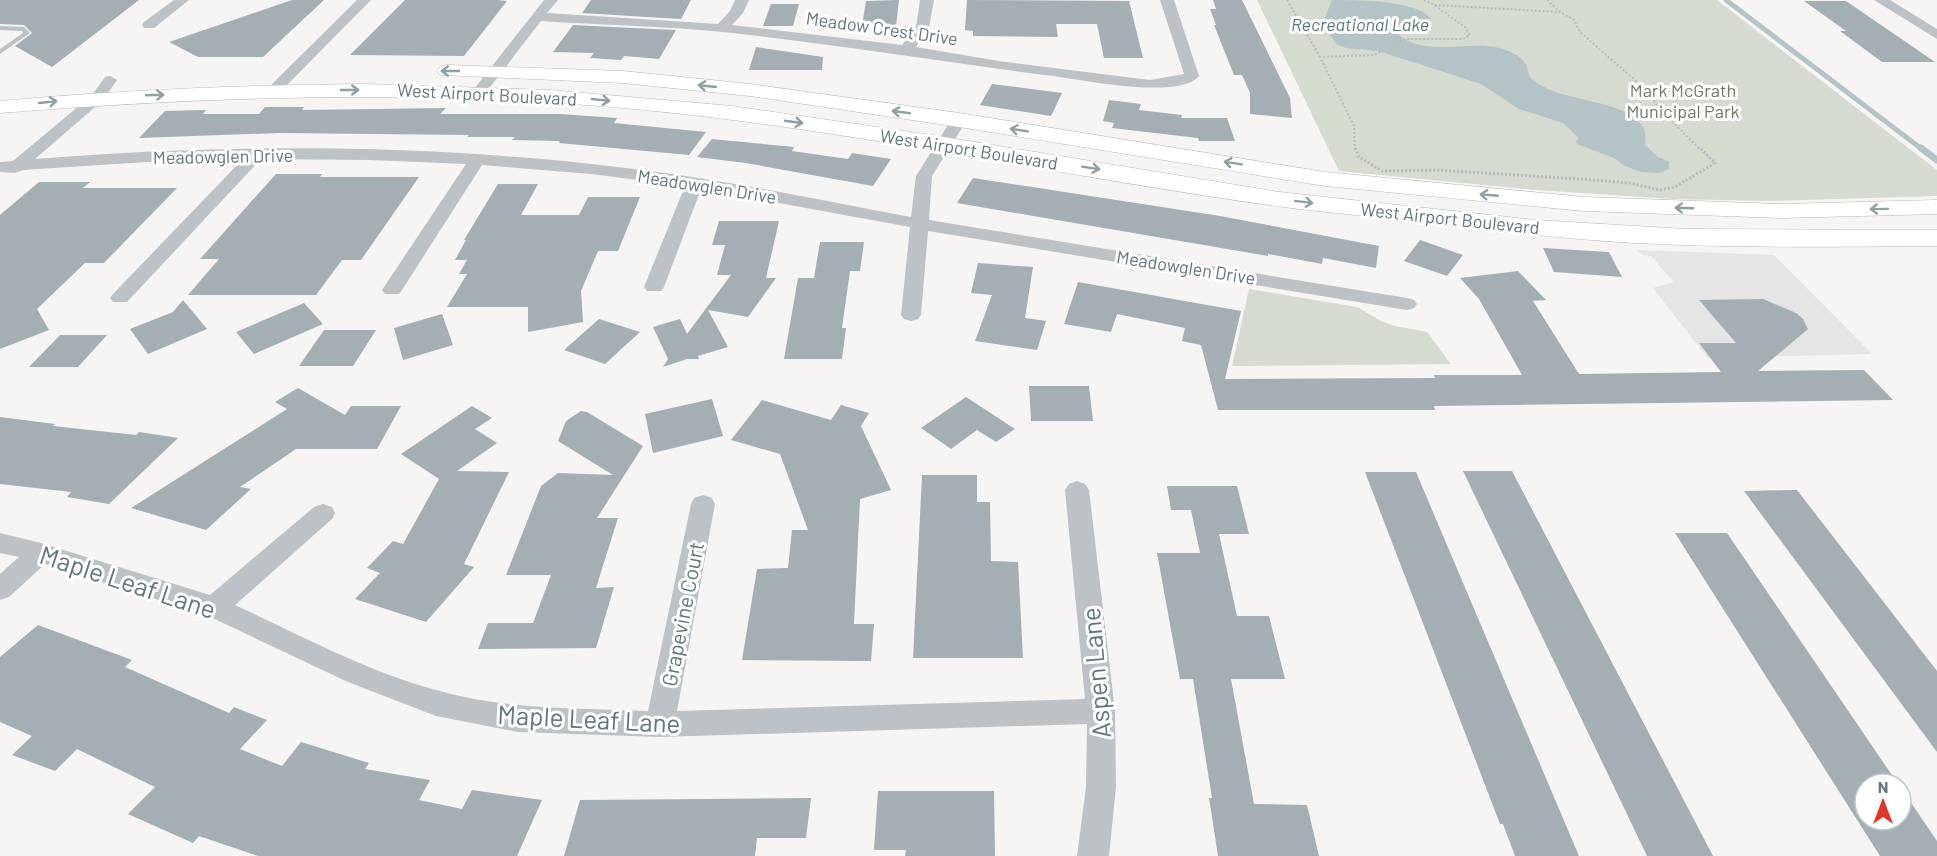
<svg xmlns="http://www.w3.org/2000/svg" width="1937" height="856" viewBox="0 0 1937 856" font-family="Barlow,sans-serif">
<rect width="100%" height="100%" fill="#f6f5f3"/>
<path fill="#e4e5e4" d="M1638 250 1774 255 1872 354 1708 358 1653 288 1674 282 1651 256 1642 255Z"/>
<path fill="#d6dbd2" d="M1257 0H1717L1937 170V196L1768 201 1672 199 1536 190 1339 171Z
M1249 289 1357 307 1381 321 1395 326 1427 332 1451 364 1232 366Z"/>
<path fill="#b4c4c6" d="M1332 0C1355 0 1419 0 1431 19L1396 25 1394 30C1418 59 1467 40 1499 48 1509 51 1521 55 1526 65 1528 68 1528 75 1531 78 1533 81 1542 86 1546 88 1571 101 1629 102 1643 127 1646 132 1645 139 1645 145L1658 157 1669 162V169L1659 173 1641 172 1625 166 1614 158 1577 144 1576 141 1579 138 1563 123 1519 109 1481 84 1378 51 1346 48 1336 44 1325 27V17Z"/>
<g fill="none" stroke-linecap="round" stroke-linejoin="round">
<path stroke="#b4c4c6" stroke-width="5" d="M1726 0 1923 150"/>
<path stroke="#b4c4c6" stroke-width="7" d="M1921 148 1937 160"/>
</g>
<path fill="#a3afb2" d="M0 0H139L52 67 15 46 32 33 24 25 0 24Z
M292 0H324L263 57H198L169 42Z
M405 0H497L507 1 464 56 350 55Z
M591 0H691L681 19 582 13Z
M899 0 896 26H862L866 1Z
M967 0 1129 1 1143 58H1104L1097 24H1056L1058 37 973 36V31L965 30Z
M1213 0H1242L1290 98 1292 118 1250 114V93L1242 75H1234L1214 25H1216L1210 9H1216Z
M1804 1H1846L1935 62H1882L1840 31H1846Z
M771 4H799L793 26H763Z
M573 25 632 28 676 30 659 59 624 56 621 60 590 58 594 53 553 52Z
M756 47 823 57 822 70H749Z
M992 84 1062 93 1051 116 980 105Z
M1109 100 1141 104 1139 110 1182 115 1181 118H1227L1235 141H1199L1198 138 1112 128 1114 123 1103 121Z
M265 107H304L302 110 446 108 440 114H560L617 118 614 123 706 132 689 155 559 143 560 141 512 140 515 137H467L469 135 280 133 139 138 165 111 206 110 203 114H259Z
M712 139 794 147 792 151 848 159 852 153 891 159 873 186 746 163 697 157Z
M276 174H322L320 177H419L361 260H342L316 295H188L219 259H200Z
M973 178 1220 216 1379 246 1376 268 1323 258 1322 264 1268 254V256L957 203Z
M39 182H90L83 188H177L104 263H85L37 309 49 330 0 349V215Z
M498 184H538L521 215H579L588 197H640L618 251H598L581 291 583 322 528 332V307H447L467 274H459L467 260H455L466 240H464Z
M719 221H779L766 278H776L748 317 708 310 728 347 698 356 699 359H687L663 367 668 359 653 327 680 319 687 334 731 275H717L725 245H712Z
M1420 240 1463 255 1447 276 1404 261Z
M820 242H864L860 271H850L842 328H846L842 359H784L798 278H814Z
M1543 248 1609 252 1622 277 1554 272Z
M978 263 1033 267 1025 318 1046 321 1037 350 975 341 992 295 971 293Z
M1518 271 1546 300 1533 301 1579 374 1721 372 1699 343H1736L1699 300 1763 299 1796 313 1803 319 1808 329 1758 371 1864 370 1893 400 1434 406 1435 410H1218L1201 345 1182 341 1185 328 1117 314 1111 332 1064 324 1078 282 1241 311 1225 379 1435 378 1434 375H1522L1479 299 1460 278Z
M183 300 207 329 148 354 130 329 173 312Z
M304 303 323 324 254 354 236 332Z
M442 314 453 345 403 360 394 328Z
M599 319 640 332 605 364 564 350Z
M324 330H376L353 366H299Z
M60 335H107L78 367H29Z
M1029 386H1089L1093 421H1031Z
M298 388 345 415 351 406H401L377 449H296L240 487 251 489 206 530 131 508 287 409 275 402Z
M966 397 1015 429 996 442 977 430 951 449 921 428Z
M712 399 723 436 653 453 645 414Z
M762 400 831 420 841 405 869 413 861 426 891 490 860 499 854 624H874L871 661 742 660 757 569 788 568 792 530H808L780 454 731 440Z
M472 406 492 418 475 429 497 443 457 471 509 472 464 564 474 567 426 622 355 599 380 573 367 568 393 541 403 544 439 479 401 454Z
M581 411 587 412 643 446 597 518H618L596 588 614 587 596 648 478 649 488 623H533L551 575H506L541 486 558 473 613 475 558 441 566 421Z
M0 417 55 424 53 426 136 435 139 432 178 438 109 504 67 497 71 492 0 484Z
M1463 471H1512L1713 856H1647Z
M1365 472H1416L1579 856H1515L1503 824H1500Z
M922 475H977V502H990L991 561 1018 562 1023 658H913Z
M1167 486H1237L1249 534H1219L1237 616H1269L1285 679H1231L1254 804 1307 805 1319 856H1218L1209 798H1212L1193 679H1180L1157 553H1200L1191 510H1171Z
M1797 490 1937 671V752L1744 491Z
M1675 533H1727L1898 784H1865V820H1901V788L1937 841V856H1880Z
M38 625 132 660 125 667 229 713 234 707 267 720 240 749 282 766 301 742 369 763 365 769 430 780 419 800 462 809 472 790 542 800 517 856H258L199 836 193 843 128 814 155 787 77 749 55 771 12 755 32 736 0 722V657Z
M878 791H994L995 856H905L906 850H874Z
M811 798 806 838H757L755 856H564L580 800Z"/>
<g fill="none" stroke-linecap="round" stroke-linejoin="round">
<defs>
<path id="secondary" d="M447 65 623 71 750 84 959 113 1325 172 1584 197 1781 204 1937 200V214L1781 218 1584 211 1325 186 959 127 750 96 623 83 440 75 437 71 440 67Z
M366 84 550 90 732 106 932 135 1279 192 1536 220 1686 229 1937 230V246C1836 247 1735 248 1634 243 1552 238 1471 228 1390 219 1355 214 1319 212 1283 207 1070 178 859 131 645 110 430 89 215 96 0 113V101C122 90 244 85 366 84Z"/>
</defs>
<use href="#secondary" stroke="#b1b8bb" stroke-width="1"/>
<path stroke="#b7bbbd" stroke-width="2" stroke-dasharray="2 2" stroke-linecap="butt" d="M1287 0 1320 57
M1424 0 1434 5
M1547 0 1560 12
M1355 150 1354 126 1320 57 1374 55 1406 39H1463L1470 35 1465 27 1434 5 1560 12 1574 20 1580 32 1646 90 1662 112 1701 150"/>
<path stroke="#b7bbbd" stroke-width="3" stroke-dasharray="2 2" stroke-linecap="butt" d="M1355 148 1359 157 1382 171 1436 170 1581 179 1630 183 1660 190 1675 187 1715 163 1700 148"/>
<path fill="#bcc2c5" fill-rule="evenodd" d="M0 26 24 27 30 33 0 54V49L23 33 22 31 0 30Z"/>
<path fill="#bcc2c5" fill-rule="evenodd" d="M174 0H189L154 28H144L142 25 144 22Z
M357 0H371L278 94H268L265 91 268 88Z
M544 0H558L547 13 718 24 730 11 735 0H749L743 13 732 25 902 45 916 27 920 0H934L929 27 916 47 999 61 1150 80 1184 74 1160 0H1174L1199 76C1180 100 1083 80 1053 76 943 62 834 44 723 32 663 26 602 25 541 21L484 95H474L471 92 474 89Z
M1874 0H1890L1937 29V39Z
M110 76 117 80 102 101 35 159C234 143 436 144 634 169 727 180 819 200 911 217L916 176 953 117 959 115 967 120 932 176 929 220 1407 298 1414 300 1417 304 1414 308 1407 310 928 231 921 315 918 319 911 321 904 319 901 315 910 227 701 189 664 287 661 291H647L644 287 685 186 591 174 482 165 402 290 399 294H385L382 290 466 164 370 160 261 159 127 302H113L110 298 113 294 243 159 147 162 23 170 15 173 0 172V162L13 161 92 95 105 77Z
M1077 481 1085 484 1089 490 1115 711 1116 787 1109 856H1077L1086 787 1087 724 660 737 518 732 436 716 348 682 206 615 45 564 9 597 0 600V574L19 557 0 553V533L41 543 210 595 314 507 323 504 332 507 335 513 332 519 235 605C300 635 366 671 436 690 505 710 577 708 648 711L691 504 694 498 703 495 712 498 715 504 677 711 1085 699 1065 490 1069 484Z"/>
<use href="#secondary" fill="#fff" fill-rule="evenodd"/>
</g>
<defs><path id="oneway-shaft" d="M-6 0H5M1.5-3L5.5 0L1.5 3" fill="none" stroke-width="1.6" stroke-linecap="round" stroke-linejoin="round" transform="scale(1.5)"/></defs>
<g stroke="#909fa4">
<use href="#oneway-shaft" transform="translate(450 71) rotate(-180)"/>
<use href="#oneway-shaft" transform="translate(707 86) rotate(-174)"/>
<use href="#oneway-shaft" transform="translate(350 90)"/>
<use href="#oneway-shaft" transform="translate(155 95) rotate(-2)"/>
<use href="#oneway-shaft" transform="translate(601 100) rotate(6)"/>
<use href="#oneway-shaft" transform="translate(48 102) rotate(-6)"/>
<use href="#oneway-shaft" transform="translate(901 112) rotate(-172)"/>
<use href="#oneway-shaft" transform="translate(794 122) rotate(8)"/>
<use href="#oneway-shaft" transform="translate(1019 130) rotate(-171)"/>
<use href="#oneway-shaft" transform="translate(1233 163) rotate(-171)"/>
<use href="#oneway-shaft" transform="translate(1091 168) rotate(9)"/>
<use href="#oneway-shaft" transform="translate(1489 195) rotate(-175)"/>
<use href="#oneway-shaft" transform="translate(1304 202) rotate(7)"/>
<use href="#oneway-shaft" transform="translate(1684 208) rotate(-178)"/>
<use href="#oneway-shaft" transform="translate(1879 209) rotate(179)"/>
</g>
<g text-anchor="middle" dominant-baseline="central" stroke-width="6" stroke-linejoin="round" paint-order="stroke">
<g font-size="18" font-style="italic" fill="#5c7678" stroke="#fff">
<text x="1360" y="24">Recreational Lake</text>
</g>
<g font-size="18" fill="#61767d" stroke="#fff">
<text transform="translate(882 28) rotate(8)">Meadow Crest Drive</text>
<text transform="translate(487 94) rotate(3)">West Airport Boulevard</text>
<text transform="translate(969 149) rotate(9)">West Airport Boulevard</text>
<text transform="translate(223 156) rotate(-1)">Meadowglen Drive</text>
<text transform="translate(707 186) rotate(9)">Meadowglen Drive</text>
<text transform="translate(1450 218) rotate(6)">West Airport Boulevard</text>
<text transform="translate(1186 267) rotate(9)">Meadowglen Drive</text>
</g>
<g font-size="18" fill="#6c7a64" stroke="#fff">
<text x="1683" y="90">Mark McGrath<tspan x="1683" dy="21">Municipal Park</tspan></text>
</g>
<g font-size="21" fill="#61767d" stroke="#fff">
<text transform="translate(682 614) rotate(-79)">Grapevine Court</text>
</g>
<g font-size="26" fill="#61767d" stroke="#fff">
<text transform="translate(128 581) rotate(18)">Maple Leaf Lane</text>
<text transform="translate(1095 673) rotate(-95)">Aspen Lane</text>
<text transform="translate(589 718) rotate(3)">Maple Leaf Lane</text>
</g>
</g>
<g transform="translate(1883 802)"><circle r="28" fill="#ffffff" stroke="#c0c8cb" stroke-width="1.5"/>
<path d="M0-4.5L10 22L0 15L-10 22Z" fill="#df3629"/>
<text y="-9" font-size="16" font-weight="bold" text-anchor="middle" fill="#61767d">N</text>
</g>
</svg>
